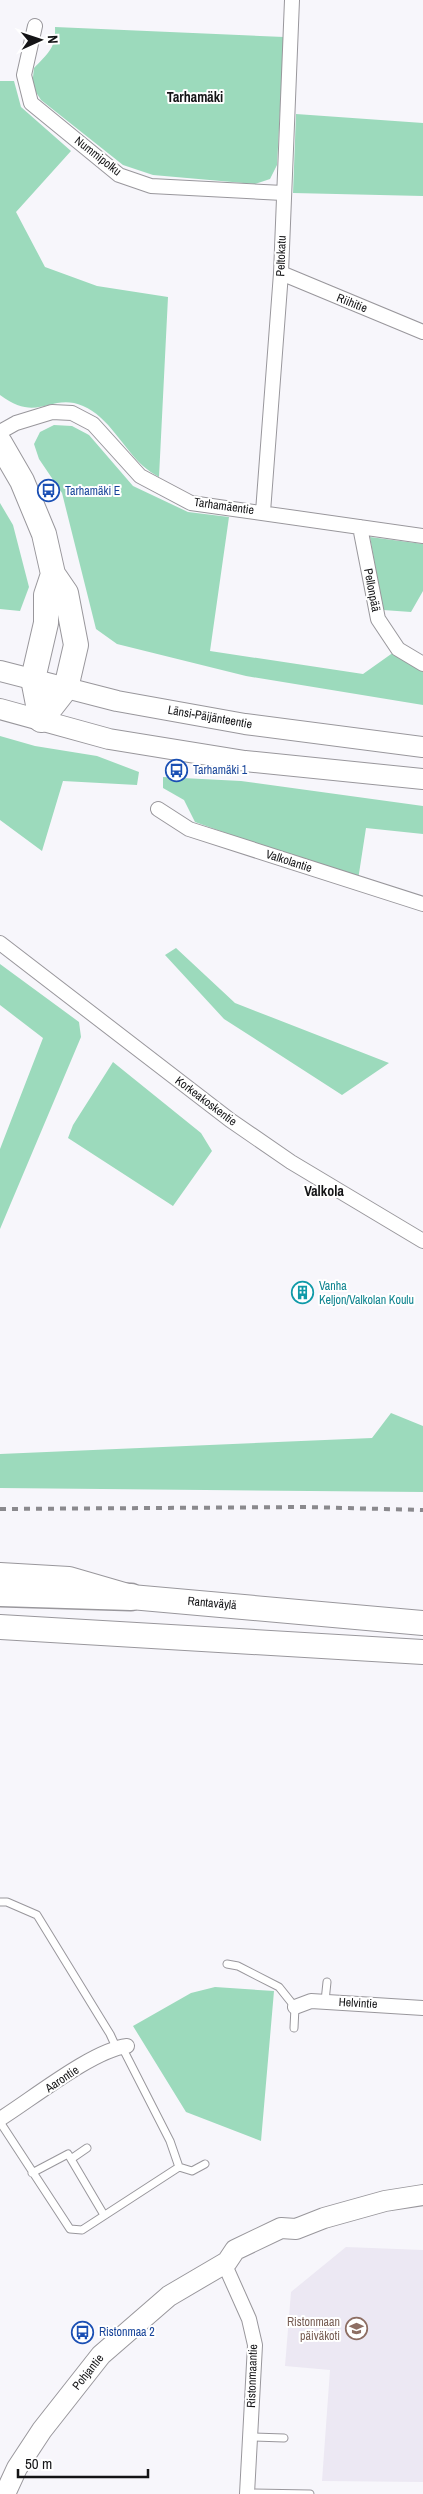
<svg xmlns="http://www.w3.org/2000/svg" width="423" height="2494" viewBox="0 0 423 2494" font-family="'Archivo Narrow',sans-serif">
<rect width="100%" height="100%" fill="#f7f6fb"/>
<path fill="#ece8f3" d="M346 2247 423 2250V2482L322 2481 330 2370 285 2366 291 2292Z"/>
<path fill="#9cdabc" d="M55 27 284 37 277 165 270 179 255 184 153 175 123 165 41 100 32 86 34 68C48 53 56 48 55 27Z
M0 81H14L21 107 71 151 16 212 45 267 97 286 168 297 159 477C153 474 148 470 143 466 123 448 109 417 83 406 51 392 38 424 0 395Z
M296 114 423 123V196L293 193Z
M54 425 72 426 89 435 133 486 188 512 229 517 210 651 363 674 394 652 423 672V705L246 676 117 644 96 629 62 493 39 459 34 444 40 432Z
M0 503 13 525 29 587 20 611 0 609Z
M370 537 423 544V591L411 612 383 610Z
M0 736 35 746 97 756 139 772 137 785 63 781 42 851 0 820Z
M163 777 241 781 423 806V834L366 828 358 880 195 822 184 800 163 788Z
M176 948 235 1003 389 1063 342 1095 224 1019 165 955Z
M0 964 79 1022 81 1037 0 1229V1149L43 1038 0 1005Z
M113 1062 201 1133 212 1151 173 1206 68 1138 73 1125Z
M391 1413 423 1426V1492L0 1488V1454L372 1438Z
M215 1987 274 1991 261 2141 186 2112 133 2026 191 1993Z"/>
<g fill="none" stroke-linecap="round" stroke-linejoin="round">
<defs>
<path id="service" d="M0 1902H7L37 1915 110 2034 116 2047
M227 1964 238 1966 279 1987 295 2007 294 2028
M325 2001 327 1982
M0 2122 70 2229 82 2230 179 2167 170 2141 122 2047
M71 2159 87 2148
M179 2167 192 2171 205 2164
M32 2173 68 2154 104 2215
M250 2437 284 2438
M247 2493 310 2494"/>
<path id="minor" d="M35 26 24 75 31 103 119 175 151 186 283 193
M281 273 423 332
M0 432 16 423 52 412 72 413 93 424 140 476 191 503 423 536
M263 512 281 273 292 0
M360 527 378 619 398 649 423 664
M158 809 189 829 423 904
M0 943 230 1120 291 1162 423 1241
M295 2007 311 2001 423 2008
M0 2119C32 2099 93 2050 127 2046
M224 2263 249 2319 255 2345 247 2494"/>
<path id="secondary" d="M0 671 117 701 245 724 423 747
M0 709 109 739 245 761 423 779
M5 2494 17 2468 42 2430 101 2355 169 2296 227 2262 235 2250 281 2228 296 2229 324 2218 385 2201 423 2195"/>
<path id="trunk" d="M0 443 22 481 44 534 53 574 66 593 76 645 66 688 41 720
M41 720 33 679 46 623V595L53 574
M0 1575 69 1579 131 1597 423 1623
M0 1627 423 1652"/>
<path id="motorway" d="M0 1593 131 1597"/>
</defs>
<use href="#service" stroke="#99979c" stroke-width="9"/>
<use href="#minor" stroke="#99979c" stroke-width="16"/>
<use href="#secondary" stroke="#99979c" stroke-width="22"/>
<use href="#trunk" stroke="#99979c" stroke-width="26"/>
<use href="#motorway" stroke="#99979c" stroke-width="29"/>
<use href="#service" stroke="#fff" stroke-width="7"/>
<use href="#minor" stroke="#fff" stroke-width="14"/>
<use href="#secondary" stroke="#fff" stroke-width="20"/>
<use href="#trunk" stroke="#fff" stroke-width="24"/>
<use href="#motorway" stroke="#fff" stroke-width="26"/>
<path stroke="#8a898d" stroke-width="4" stroke-dasharray="6 6" stroke-linecap="butt" d="M0 1509 306 1507 423 1510"/>
</g>
<defs>
<symbol id="bus-ring" viewBox="-11 -11 22 22"><circle r="9.5" fill="#fff" stroke="#1a4fb4" stroke-width="1.5"/><path d="M-5-6H5V4H4V6H2V4H-2V6H-4V4H-5ZM-3.5-4V0h7V-4ZM-3.5 1.2v1.5H-2V1.2ZM2 1.2v1.5H3.5V1.2Z" fill="#1a4fb4"/></symbol>
<symbol id="building-ring" viewBox="-11 -11 22 22"><circle r="9.5" fill="#fff" stroke="#0f9aa8" stroke-width="1.5"/><path d="M-4-6H4V6H1V3H-1V6H-4ZM-2.5-4.3h1.7v1.8h-1.7ZM.8-4.3h1.7v1.8H.8ZM-2.5-1h1.7V.8h-1.7ZM.8-1h1.7V.8H.8Z" fill="#0f9aa8"/></symbol>
<symbol id="school-ring" viewBox="-11 -11 22 22"><circle r="9.5" fill="#fff" stroke="#8d6e63" stroke-width="1.5"/><path d="M0-5L7-2L0 1L-7-2ZM-4 1L0 2.5L4 1V4Q0 6-4 4Z" fill="#8d6e63"/></symbol>
</defs>
<g fill-rule="evenodd">
<use href="#bus-ring" x="36" y="478" width="25" height="25"/>
<use href="#bus-ring" x="164" y="758" width="25" height="25"/>
<use href="#building-ring" x="290" y="1280" width="25" height="25"/>
<use href="#school-ring" x="344" y="2316" width="25" height="25"/>
<use href="#bus-ring" x="70" y="2320" width="25" height="25"/>
</g>
<g text-anchor="middle" dominant-baseline="central" stroke-width="4" stroke-linejoin="round" paint-order="stroke">
<g font-size="12" fill="#141416" stroke="#fff">
<text transform="translate(98 156) rotate(38)">Nummipolku</text>
<text transform="translate(281 256) rotate(-88)">Peltokatu</text>
<text transform="translate(352 303) rotate(22)">Riihitie</text>
<text transform="translate(224 506) rotate(8)">Tarhamäentie</text>
<text transform="translate(372 590) rotate(79)">Pellonpää</text>
<text transform="translate(210 717) rotate(10)">Länsi-Päijänteentie</text>
<text transform="translate(289 861) rotate(18)">Valkolantie</text>
<text transform="translate(206 1101) rotate(37)">Korkeakoskentie</text>
<text transform="translate(212 1603) rotate(5)">Rantaväylä</text>
<text transform="translate(358 2003) rotate(3)">Helvintie</text>
<text transform="translate(62 2079) rotate(-34)">Aarontie</text>
<text transform="translate(88 2372) rotate(-51)">Pohjantie</text>
<text transform="translate(252 2376) rotate(-88)">Ristonmaantie</text>
</g>
<g font-size="12" fill="#164399" stroke="#fff" text-anchor="start">
<text x="65" y="491">Tarhamäki E</text>
<text x="193" y="770">Tarhamäki 1</text>
<text x="99" y="2332">Ristonmaa 2</text>
</g>
<g font-size="12" fill="#0d838f" stroke="#fff" text-anchor="start">
<text x="319" y="1286">Vanha<tspan x="319" dy="14">Keljon/Valkolan Koulu</tspan></text>
</g>
<g font-size="12" fill="#785e54" stroke="#fff" text-anchor="end">
<text x="340" y="2322">Ristonmaan<tspan x="340" dy="14">päiväkoti</tspan></text>
</g>
<g font-size="14" font-weight="bold" fill="#141416" stroke="#fff">
<text x="195" y="97">Tarhamäki</text>
<text x="324" y="1191">Valkola</text>
</g>
</g>
<g transform="translate(40 40) rotate(87)" stroke="#ffffff" stroke-width="4" paint-order="stroke">
<path d="M0-4L9 19L0 12L-9 19Z" fill="#141416"/>
<text y="-8" font-size="14" font-weight="bold" text-anchor="middle" fill="#141416">N</text>
</g>
<path d="M18 2469v8h130v-8" fill="none" stroke="#141416" stroke-width="2.5"/>
<text x="25" y="2469" font-size="15" fill="#141416" stroke="#ffffff" stroke-width="4" paint-order="stroke">50 m</text>
</svg>
